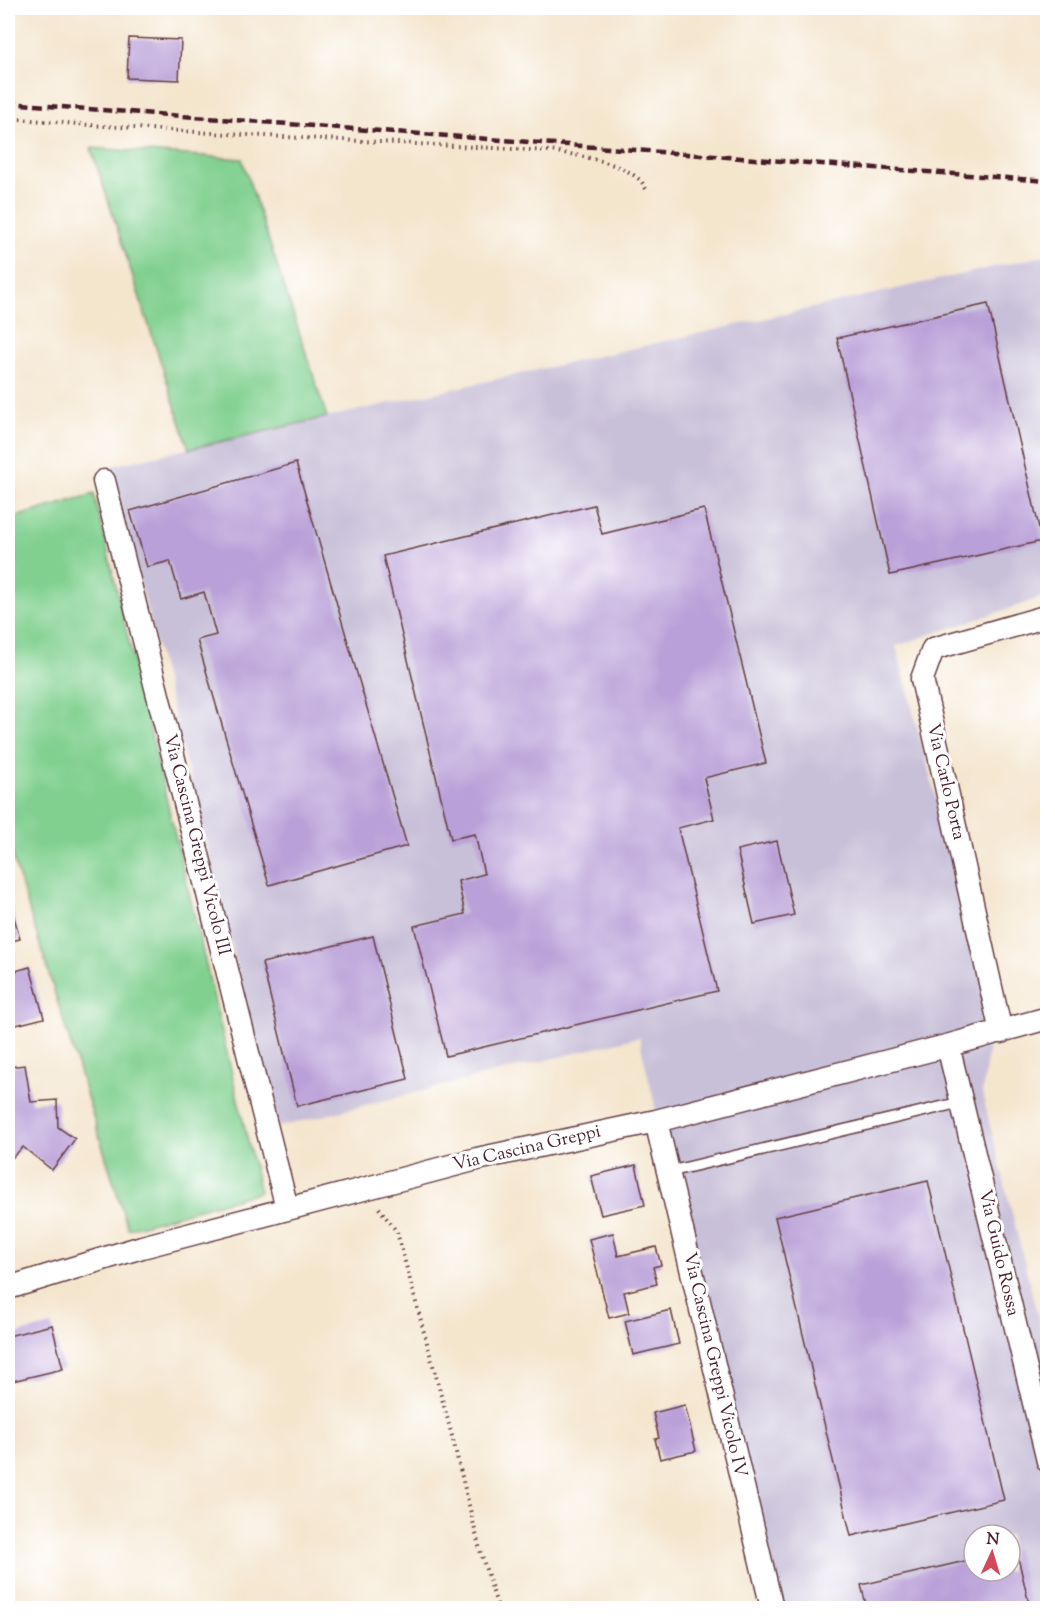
<svg xmlns="http://www.w3.org/2000/svg" width="1055" height="1616" viewBox="0 0 1055 1616" font-family="'Sorts Mill Goudy',serif">
<rect width="100%" height="100%" fill="#fff"/>
<filter id="ink" filterUnits="userSpaceOnUse"><feTurbulence type="fractalNoise" baseFrequency=".0167" numOctaves="2"/><feDisplacementMap in="SourceGraphic" scale="12" xChannelSelector="R" yChannelSelector="G"/><feConvolveMatrix kernelMatrix="1 2 1 2 8 2 1 2 1" color-interpolation-filters="sRGB"/></filter>
<filter id="wash" filterUnits="userSpaceOnUse"><feTurbulence type="fractalNoise" baseFrequency=".008" numOctaves="4" result="noise"/><feDisplacementMap in="SourceGraphic" scale="24" xChannelSelector="R" yChannelSelector="G"/><feGaussianBlur stdDeviation="1.35" result="paint"/><feColorMatrix in="noise" values="0 0 0 0 0 0 0 0 0 0 0 0 0 0 0 0 0 1.4 0 .05"/><feComposite in="paint" operator="in"/></filter>
<g filter="url(#wash)">
<rect width="100%" height="100%" fill="#f4e5cd"/>
<path fill="#c8bfd8" fill-rule="evenodd" d="M1047 255V596L896 646 993 1016 982 1093 1047 1353V1608H771L639 1037 278 1127 111 466ZM974 1535H1010V1571H974Z"/>
<path fill="#81d090" stroke="#66785e" stroke-width="1.5" d="M91 148 242 159 327 417 189 449Z
M94 494 260 1192 128 1229 8 842V519Z"/>
<g id="blocks">
<path fill="#baa0d8" d="M129 38 181 40 179 80 127 78Z
M988 304 1042 541 890 575 837 338Z
M296 463 407 846 269 885 197 640 216 635 204 592 181 599 170 561 147 567 130 511Z
M594 505 602 534 704 509 766 763 704 778 714 819 678 828 717 991 446 1056 414 926 465 914 458 881 484 874 475 834 451 839 383 556Z
M777 841 794 915 754 924 737 850Z
M8 895 20 939 8 942Z
M373 936 408 1079 297 1106 262 963Z
M30 967 44 1018 8 1027V973Z
M25 1065 31 1102 57 1100 58 1127 75 1139 52 1170 23 1147 12 1158 8 1153V1067Z
M636 1165 645 1205 601 1215 591 1176Z
M928 1181 1004 1500 851 1536 775 1217Z
M613 1233 618 1256 656 1247 661 1265 653 1267 657 1284 624 1292 629 1313 609 1318 589 1239Z
M671 1310 679 1344 633 1355 625 1321Z
M52 1325 63 1369 8 1382V1336Z
M685 1405 696 1451 660 1459 655 1439 659 1438 653 1413Z
M1016 1549 1030 1608H867L861 1585 974 1559V1571H1010V1550Z"/>
</g>
</g>
<g filter="url(#ink)">
<use href="#blocks" fill-opacity="0" stroke="#643d43" stroke-width="1.5"/>
<g fill="none" stroke-linecap="round" stroke-linejoin="round">
<defs>
<path id="service" d="M668 1172 962 1102"/>
<path id="minor" d="M104 481 287 1208
M1001 1032 922 679 933 649 1048 616
M950 1045 951 1058 1048 1461
M656 1121 772 1608
M8 1288 142 1247 375 1186 477 1159 656 1121 950 1045 1048 1018"/>
</defs>
<use href="#service" stroke="#643d43" stroke-width="13"/>
<use href="#minor" stroke="#643d43" stroke-width="25"/>
<path stroke="#643d43" stroke-width="4" stroke-dasharray="1.5 4.5" stroke-linecap="butt" d="M8 118 89 125 228 134 550 151C577 155 619 161 640 180 643 183 645 188 648 192
M379 1208 397 1232 451 1432 480 1550 498 1608"/>
<use href="#service" stroke="#fff" stroke-width="10"/>
<use href="#minor" stroke="#fff" stroke-width="22"/>
<path stroke="#4a1f2b" stroke-width="4.5" stroke-dasharray="9 4.5" stroke-linecap="butt" d="M8 103 1048 181"/>
</g>
</g>
<g text-anchor="middle" dominant-baseline="central" stroke-width="6" stroke-linejoin="round" paint-order="stroke">
<g font-size="18" fill="#4a1f2b" stroke="#fff">
<text transform="translate(945 782) rotate(77)">Via Carlo Porta</text>
<text transform="translate(196 845) rotate(76)">Via Cascina Greppi Vicolo III</text>
<text transform="translate(527 1149) rotate(-13)">Via Cascina Greppi</text>
<text transform="translate(998 1253) rotate(77)">Via Guido Rossa</text>
<text transform="translate(714 1365) rotate(77)">Via Cascina Greppi Vicolo IV</text>
</g>
</g>
<rect width="1055" height="1616" fill="none" stroke="#fff" stroke-width="30"/>
<g transform="translate(992 1553) rotate(4)"><circle r="28" fill="#ffffff" stroke="#b7a5aa" stroke-width="1.5"/>
<path d="M0-4.5L10 22L0 15L-10 22Z" fill="#d1495b"/>
<text y="-9" font-size="16" font-weight="bold" text-anchor="middle" fill="#4a1f2b">N</text>
</g>
</svg>
